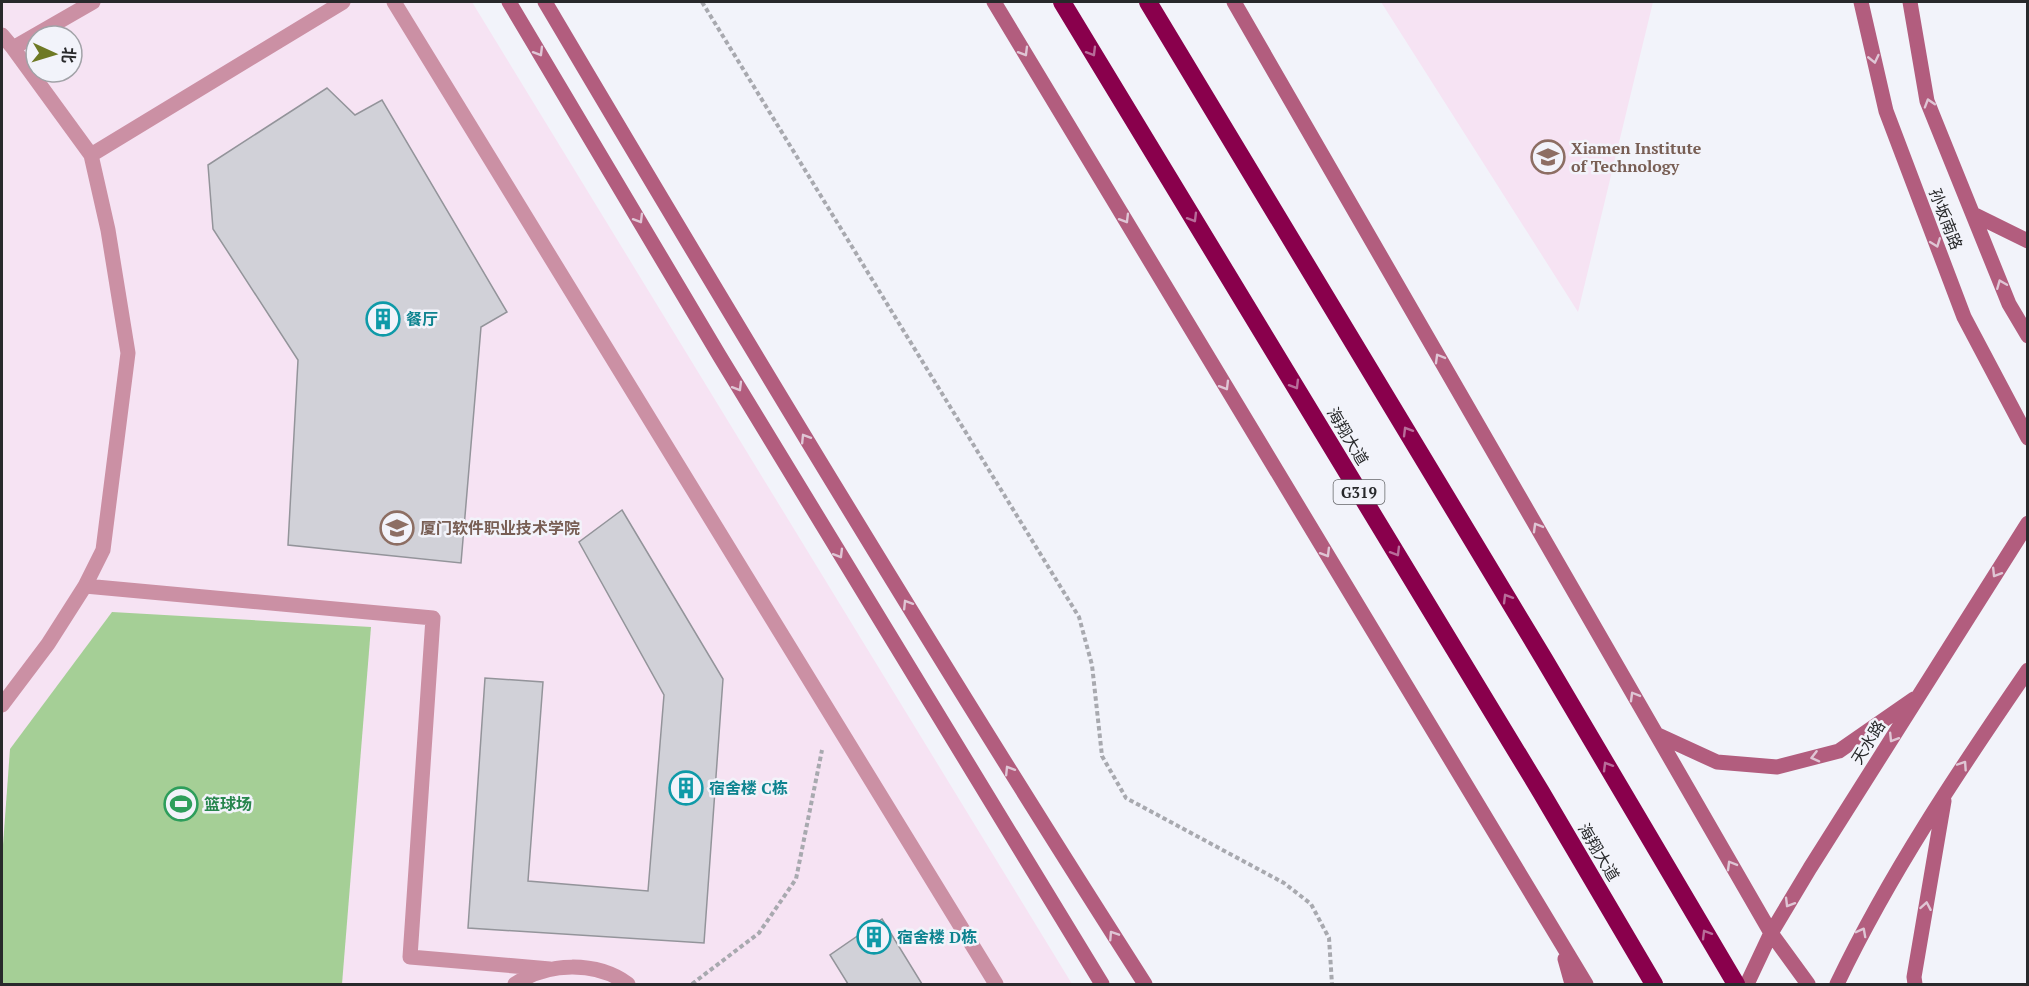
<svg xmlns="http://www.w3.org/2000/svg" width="2029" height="986" viewBox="0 0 2029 986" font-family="'PT Serif','Noto Sans SC',serif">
<rect width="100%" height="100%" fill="#f2f3fa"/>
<path fill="#f6e3f3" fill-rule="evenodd" d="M2 2H472L1072 984H2ZM36 36H72V72H36Z
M1381 2H1653L1578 312Z"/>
<path fill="#a5cf96" d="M112 612 371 627 342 984H2V859L10 749Z"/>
<path fill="#d1d1d8" stroke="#93949a" stroke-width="1.5" d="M327 88 355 115 382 100 507 312 481 327 461 563 288 545 298 360 213 229 208 165Z
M622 510 723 679 704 943 468 928 485 678 543 682 528 881 648 891 664 695 579 542Z
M882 919 922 984H848L830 955Z"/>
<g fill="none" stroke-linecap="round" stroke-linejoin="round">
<path stroke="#a8a9af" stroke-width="4" stroke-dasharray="4.5 3" stroke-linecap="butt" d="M702 2 1079 617 1092 665 1102 756 1126 798 1284 883 1311 904 1329 938 1332 984
M692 984 759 933 796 879 822 750"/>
<path stroke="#cb90a4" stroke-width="15" d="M394 2 996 984
M2 35 13 48 93 2
M13 48 91 155
M85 586 433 618 410 957 550 969
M2 705 48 644 85 586 103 550 128 353 108 230 91 155 343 2
M515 984C548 962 596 961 628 984"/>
<path stroke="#b25d7e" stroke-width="15" d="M509 2 719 355 1102 984
M545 2C740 332 938 661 1145 984
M994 2 1586 984
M1234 2 1771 933 1808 984
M1861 2 1886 111 1964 317 2028 438
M1910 2 1927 101 2009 304 2028 336
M1973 214 2028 241
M1656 734 1717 762 1777 767 1839 751 1914 699
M1565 959 1572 984
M1747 984 1771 933 1810 868 2028 523
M1837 984C1890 873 1958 772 2028 670
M1915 984 1914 977 1944 801"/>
<path stroke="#89004c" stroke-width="18" d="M1062 2 1541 792 1654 984
M1148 2 1544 659 1736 984"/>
</g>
<defs><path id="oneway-chevron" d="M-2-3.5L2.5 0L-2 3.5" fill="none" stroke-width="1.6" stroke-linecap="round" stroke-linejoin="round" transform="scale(1.5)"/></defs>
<g stroke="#dfc6d5">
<use href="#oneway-chevron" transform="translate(539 52) rotate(59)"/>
<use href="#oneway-chevron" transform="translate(1024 52) rotate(59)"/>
<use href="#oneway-chevron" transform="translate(1874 59) rotate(77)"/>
<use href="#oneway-chevron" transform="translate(1929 103) rotate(-107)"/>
<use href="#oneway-chevron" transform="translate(639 219) rotate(59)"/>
<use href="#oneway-chevron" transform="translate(1125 219) rotate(59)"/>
<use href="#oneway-chevron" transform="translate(1936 243) rotate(69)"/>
<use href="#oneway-chevron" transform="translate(2001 284) rotate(-112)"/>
<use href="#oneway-chevron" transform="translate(1439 358) rotate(-120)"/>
<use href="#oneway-chevron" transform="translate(1225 386) rotate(59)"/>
<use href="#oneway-chevron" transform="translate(738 387) rotate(59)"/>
<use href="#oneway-chevron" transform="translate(805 438) rotate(-122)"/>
<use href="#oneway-chevron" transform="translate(1537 527) rotate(-120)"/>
<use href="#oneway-chevron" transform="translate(1326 553) rotate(59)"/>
<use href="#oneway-chevron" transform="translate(839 554) rotate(59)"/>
<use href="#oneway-chevron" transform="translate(1996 573) rotate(122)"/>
<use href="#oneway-chevron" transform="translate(907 604) rotate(-122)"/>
<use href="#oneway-chevron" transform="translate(1634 696) rotate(-120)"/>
<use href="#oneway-chevron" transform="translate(1893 738) rotate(122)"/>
<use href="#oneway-chevron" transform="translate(1815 757) rotate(166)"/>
<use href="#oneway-chevron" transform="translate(1963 765) rotate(-56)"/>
<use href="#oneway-chevron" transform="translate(1009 770) rotate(-122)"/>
<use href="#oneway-chevron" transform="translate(1731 865) rotate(-120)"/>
<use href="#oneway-chevron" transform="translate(1789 903) rotate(121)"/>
<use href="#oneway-chevron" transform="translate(1926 906) rotate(-80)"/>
<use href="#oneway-chevron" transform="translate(1862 932) rotate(-62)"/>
<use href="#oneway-chevron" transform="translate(1113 935) rotate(-123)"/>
</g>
<g stroke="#b86d9a">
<use href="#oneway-chevron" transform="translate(1092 52) rotate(59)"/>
<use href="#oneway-chevron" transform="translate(1193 218) rotate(59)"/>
<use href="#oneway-chevron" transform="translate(1295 385) rotate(59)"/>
<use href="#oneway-chevron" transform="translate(1407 431) rotate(-121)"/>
<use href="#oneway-chevron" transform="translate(1396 552) rotate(59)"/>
<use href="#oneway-chevron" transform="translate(1507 598) rotate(-121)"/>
<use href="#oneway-chevron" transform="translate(1607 766) rotate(-121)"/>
<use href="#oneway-chevron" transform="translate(1706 934) rotate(-121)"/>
</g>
<defs>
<symbol id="university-ring" viewBox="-11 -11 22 22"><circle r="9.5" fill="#f2f3fa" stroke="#8d6e63" stroke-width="1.5"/><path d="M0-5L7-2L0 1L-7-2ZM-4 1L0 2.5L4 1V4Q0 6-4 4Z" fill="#8d6e63"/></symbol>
<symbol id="building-ring" viewBox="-11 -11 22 22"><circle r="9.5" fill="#f2f3fa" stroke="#0f9aa8" stroke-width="1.5"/><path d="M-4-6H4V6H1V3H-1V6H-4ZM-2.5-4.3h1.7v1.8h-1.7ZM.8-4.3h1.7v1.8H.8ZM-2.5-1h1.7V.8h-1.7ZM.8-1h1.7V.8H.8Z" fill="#0f9aa8"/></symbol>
<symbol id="stadium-ring" viewBox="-11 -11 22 22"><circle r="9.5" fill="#f2f3fa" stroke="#2e9e5b" stroke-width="1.5"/><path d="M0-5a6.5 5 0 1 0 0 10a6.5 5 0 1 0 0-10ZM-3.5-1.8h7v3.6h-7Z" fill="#2e9e5b"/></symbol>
</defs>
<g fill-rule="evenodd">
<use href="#university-ring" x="1529" y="138" width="38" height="38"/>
<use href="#building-ring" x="364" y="300" width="38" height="38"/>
<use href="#university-ring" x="378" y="509" width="38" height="38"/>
<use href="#building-ring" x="667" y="769" width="38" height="38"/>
<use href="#stadium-ring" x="162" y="785" width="38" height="38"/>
<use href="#building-ring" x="855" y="918" width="38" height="38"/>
</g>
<g text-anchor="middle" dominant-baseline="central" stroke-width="5" stroke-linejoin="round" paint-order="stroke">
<rect fill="#f2f3fa" stroke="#656669" stroke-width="1.5" x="1333.5" y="480" width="51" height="24" rx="4.5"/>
<g font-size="15" font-weight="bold" fill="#28292b">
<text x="1359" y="492">G319</text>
</g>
<g font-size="16" font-weight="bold" fill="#785e54" stroke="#f2f3fa" text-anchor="start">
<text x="1571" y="148">Xiamen Institute<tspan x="1571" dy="18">of Technology</tspan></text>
<text x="420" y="528">厦门软件职业技术学院</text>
</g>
<g font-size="16" fill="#28292b" stroke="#f2f3fa">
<text transform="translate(1946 219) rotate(69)">孙坂南路</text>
<text transform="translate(1348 436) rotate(59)">海翔大道</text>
<text transform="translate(1868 742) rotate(-58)">天水路</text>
<text transform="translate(1599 852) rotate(59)">海翔大道</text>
</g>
<g font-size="16" font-weight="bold" fill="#0d838f" stroke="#f2f3fa" text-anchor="start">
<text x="406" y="319">餐厅</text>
<text x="709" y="788">宿舍楼 C栋</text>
<text x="897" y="937">宿舍楼 D栋</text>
</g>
<g font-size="16" font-weight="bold" fill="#27864d" stroke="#f2f3fa" text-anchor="start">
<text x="204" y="804">篮球场</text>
</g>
</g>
<rect width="2029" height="986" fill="none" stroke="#28292b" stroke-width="6"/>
<g transform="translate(54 54) rotate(94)"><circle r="28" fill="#f2f3fa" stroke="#a1a2a7" stroke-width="1.5"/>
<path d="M0-4.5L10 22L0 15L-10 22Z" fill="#6e7924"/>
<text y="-9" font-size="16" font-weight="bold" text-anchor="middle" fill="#28292b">北</text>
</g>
</svg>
